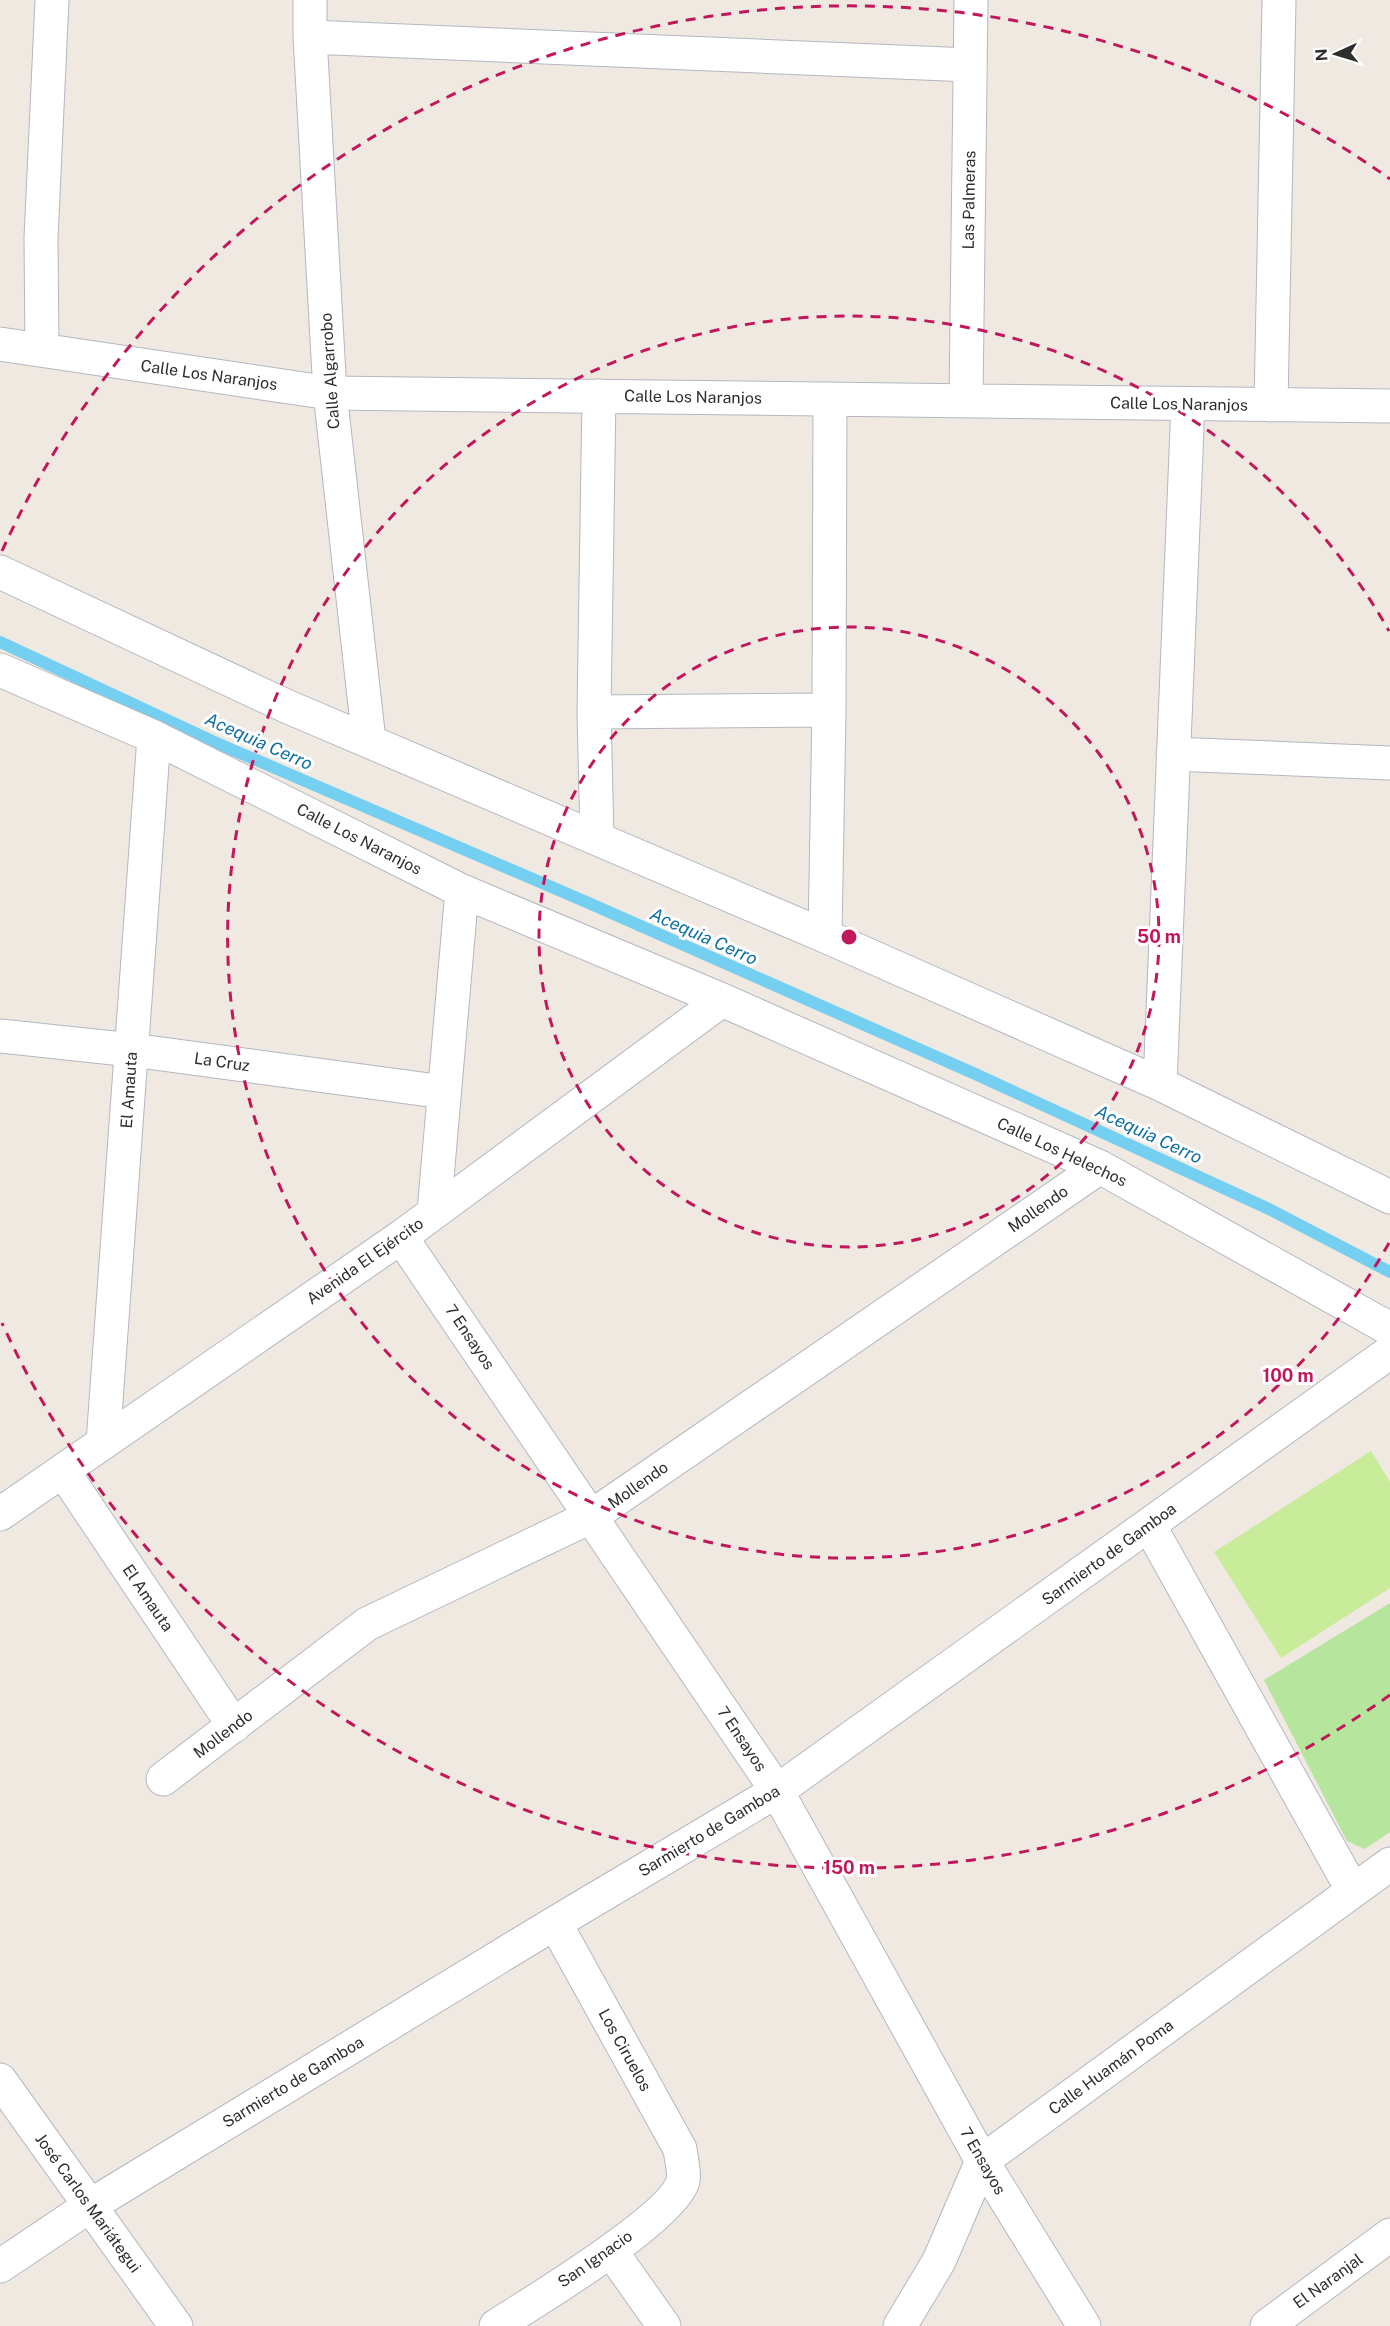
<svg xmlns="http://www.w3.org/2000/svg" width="1390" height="2326" viewBox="0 0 1390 2326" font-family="'Public Sans',sans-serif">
<rect width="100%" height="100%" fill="#efe9e1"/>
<path fill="#b6e59e" d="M1390 1603V1832L1365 1849 1347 1841 1264 1680Z"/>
<path fill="#c9ec9a" d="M1371 1451 1390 1482V1588L1281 1658 1214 1552Z"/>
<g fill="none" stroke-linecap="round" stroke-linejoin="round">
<path stroke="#75cff0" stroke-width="12" d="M0 642 212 741 591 904 973 1073 1269 1209 1390 1272"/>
<defs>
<path id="minor" d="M310 0V37L330 393 369 741
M310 37 970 65
M0 344 330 393 1390 406
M42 350 41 238 52 0
M966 401 971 0
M1271 405 1279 0
M0 572 286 706 825 936 1160 1084 1390 1197
M0 670 154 737 462 891 722 1000 1100 1167 1390 1329
M594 712 829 710
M1173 754 1390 763
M597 838 594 712 599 396
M825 936 829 710 830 399
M0 1036 132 1050 444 1092
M1160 1084 1188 404
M434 1212 462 891
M401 1237 777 1791 982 2161 1084 2326
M103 1443 154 737
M63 1471 234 1726
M0 1514 401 1237 722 1000
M1149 1525 1353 1891
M163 1779 367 1624 592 1516 1100 1167
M0 2080 176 2326
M611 2251 664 2326
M0 2266 91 2205 555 1923 777 1791 1390 1352
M496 2326C533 2302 672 2219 683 2181 685 2173 681 2158 680 2149L555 1923
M900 2326 939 2261 982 2161 1390 1864
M1267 2326 1390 2235"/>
</defs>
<use href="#minor" stroke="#b4b7c1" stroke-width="35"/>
<use href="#minor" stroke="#fff" stroke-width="33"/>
</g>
<g fill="none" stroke="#c2185b" stroke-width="3" stroke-dasharray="10 8">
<circle cx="849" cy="937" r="310"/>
<path d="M1389 1243A621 621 0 1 1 1389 631"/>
<path d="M1390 1695A931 931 0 0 1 2 1323M2 551A931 931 0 0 1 1390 179"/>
</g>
<g text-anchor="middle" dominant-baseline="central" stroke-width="6" stroke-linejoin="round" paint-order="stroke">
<g font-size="16" fill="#2e2e2e" stroke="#fff">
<text transform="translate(969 200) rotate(-89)">Las Palmeras</text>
<text transform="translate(330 371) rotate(-94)">Calle Algarrobo</text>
<text transform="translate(209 375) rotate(8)">Calle Los Naranjos</text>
<text transform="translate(693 397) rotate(1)">Calle Los Naranjos</text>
<text transform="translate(1179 404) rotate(1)">Calle Los Naranjos</text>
<text transform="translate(359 839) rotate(27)">Calle Los Naranjos</text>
<text transform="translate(222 1062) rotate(8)">La Cruz</text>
<text transform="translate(129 1090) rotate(-86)">El Amauta</text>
<text transform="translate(1062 1152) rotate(25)">Calle Los Helechos</text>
<text transform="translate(1038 1209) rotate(-35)">Mollendo</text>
<text transform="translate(365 1261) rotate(-35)">Avenida El Ejército</text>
<text transform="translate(470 1337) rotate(56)">7 Ensayos</text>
<text transform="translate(638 1485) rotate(-35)">Mollendo</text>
<text transform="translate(1109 1554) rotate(-36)">Sarmierto de Gamboa</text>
<text transform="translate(148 1598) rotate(56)">El Amauta</text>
<text transform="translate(223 1734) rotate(-37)">Mollendo</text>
<text transform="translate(742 1739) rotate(56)">7 Ensayos</text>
<text transform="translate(709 1831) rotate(-31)">Sarmierto de Gamboa</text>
<text transform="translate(625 2050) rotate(61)">Los Ciruelos</text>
<text transform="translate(1111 2067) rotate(-36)">Calle Huamán Poma</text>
<text transform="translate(293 2082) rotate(-31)">Sarmierto de Gamboa</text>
<text transform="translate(983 2161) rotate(60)">7 Ensayos</text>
<text transform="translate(88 2203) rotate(54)">José Carlos Mariátegui</text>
<text transform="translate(595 2259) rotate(-35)">San Ignacio</text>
<text transform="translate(1328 2281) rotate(-36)">El Naranjal</text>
</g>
<g font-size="18" font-style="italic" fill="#0d6fa3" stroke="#fff">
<text transform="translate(259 741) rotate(24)">Acequia Cerro</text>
<text transform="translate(704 936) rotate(24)">Acequia Cerro</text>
<text transform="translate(1149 1134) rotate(25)">Acequia Cerro</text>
</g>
</g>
<circle cx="849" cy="937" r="9" fill="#c2185b" stroke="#fff" stroke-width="3"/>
<g font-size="18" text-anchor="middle" font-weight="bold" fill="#c2185b" stroke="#fff" stroke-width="6" stroke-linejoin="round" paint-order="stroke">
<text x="1159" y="943">50 m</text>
<text x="1288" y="1382">100 m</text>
<text x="849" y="1874">150 m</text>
</g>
<g transform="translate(1336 54) rotate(266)" stroke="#ffffff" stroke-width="4.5" paint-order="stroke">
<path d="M0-4.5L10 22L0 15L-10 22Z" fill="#2e2e2e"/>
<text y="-9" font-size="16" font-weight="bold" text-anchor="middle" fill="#2e2e2e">N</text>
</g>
</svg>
